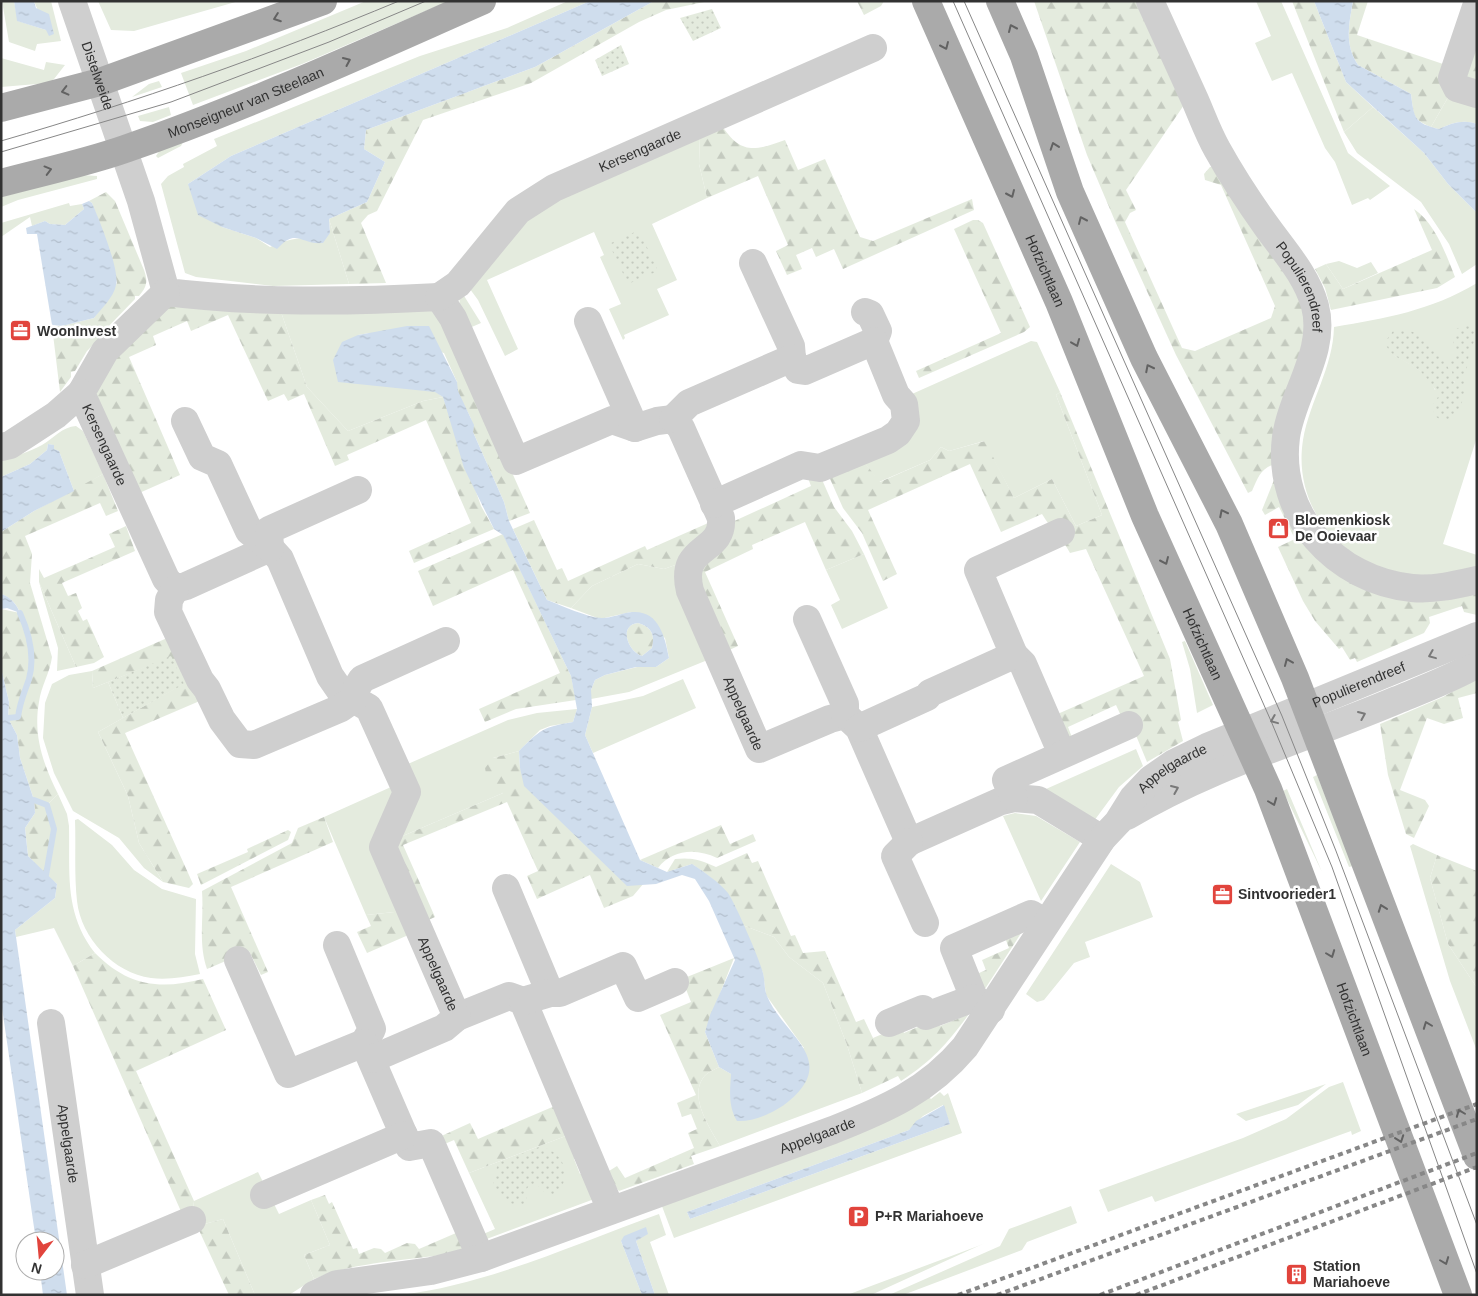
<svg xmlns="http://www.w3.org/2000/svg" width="1478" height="1296" viewBox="0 0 1478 1296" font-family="Helvetica,sans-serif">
<defs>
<pattern id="forest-firs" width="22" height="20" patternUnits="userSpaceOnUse" patternTransform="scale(1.25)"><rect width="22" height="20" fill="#e4ebde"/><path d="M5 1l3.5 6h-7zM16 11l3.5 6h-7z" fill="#c4cabf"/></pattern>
<pattern id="park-dots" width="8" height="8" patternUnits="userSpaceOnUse" patternTransform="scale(1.25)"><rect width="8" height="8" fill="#e4ebde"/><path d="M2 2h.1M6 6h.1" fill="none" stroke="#c4cabf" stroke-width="1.8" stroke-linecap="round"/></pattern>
<pattern id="water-ripples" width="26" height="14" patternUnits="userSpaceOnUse" patternTransform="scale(1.25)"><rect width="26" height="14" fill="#cfdded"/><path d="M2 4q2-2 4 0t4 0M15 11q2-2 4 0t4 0" fill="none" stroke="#b2becc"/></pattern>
</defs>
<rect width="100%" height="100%" fill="#fff"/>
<path fill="#e4ebde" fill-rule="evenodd" d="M2 1H14L18 21 46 30 34 1H51L61 41 37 44 35 51 9 42Z
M98 1H239L134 31 111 30Z
M366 1H449L302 64 193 105 181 73 246 51Z
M568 1H590L231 156 188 184 222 227 256 238 270 247C290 237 308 238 330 233L329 219 349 284 273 286 196 277 185 273 161 184 168 176 184 167 183 164 217 146 214 139 420 56 507 28Z
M1256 1H1281L1348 153 1390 186 1370 200 1368 198 1352 205 1335 162 1325 148 1292 73 1272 81 1255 43 1271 36Z
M1 58 44 70 46 62 65 65 54 79 49 83 1 87Z
M159 81 162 87 132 97 149 84Z
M1450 94 1477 102V124C1464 119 1451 123 1439 129L1431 127Z
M169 107 171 115 153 122 140 121 138 116Z
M1373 107 1424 153 1448 184 1477 213V264L1462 274 1449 244 1421 202 1357 153 1344 132Z
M700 134 699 164 707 198 652 224 677 280 657 289 669 315 624 335 625 338 623 340 609 309 621 304 600 257 604 255 594 232 487 280 518 349 505 356 478 300 467 285 535 208Z
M183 142 181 146 158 158 156 156 160 150Z
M82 175 97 176V179L18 200 1 207V197Z
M69 203 70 206 82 204 84 209 65 225 50 224 45 221 32 226 30 217 1 237V223Z
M1339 261 1357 268 1371 262 1378 273 1343 289 1326 264Z
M1477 283V437L1443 544 1477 555V567C1455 572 1435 577 1413 575 1344 570 1292 509 1303 440 1310 400 1333 368 1334 327 1386 318 1430 311 1477 283ZM1393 355 1455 382 1435 390C1429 373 1409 363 1393 355Z
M461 291 481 323 467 329C462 315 457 306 461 291Z
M437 310 466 369 457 382 444 353 369 333 358 335 443 397 423 401 348 431 307 387 281 312Z
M1031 341 1037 342 1060 392 1056 395 1102 515 1076 526 1052 479 1014 498 984 441 949 451 941 447 930 460 879 482 861 458 912 394Z
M76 426 83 431 103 474 74 491 59 451 53 449V445L48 444 47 450 30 464 1 477V461C16 456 29 452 42 445 54 438 62 427 76 426Z
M864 554 888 608 842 629 831 605 840 600 826 570Z
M681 563 710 659 629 692 591 699V690L595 680 605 675 637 667H656L669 658 665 638 631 612 600 619 571 608 592 586 638 564 664 569Z
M39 582 76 667 57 671 58 648Z
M1185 641 1213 705 1197 713 1190 669 1182 642Z
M92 671 93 688 108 682 123 718 98 732 128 796 139 843 163 882 144 868 119 838 73 811 54 773 43 738 45 703 52 684 69 675Z
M683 679 696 708 593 753 585 735 592 707 643 696Z
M577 709 573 722 550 726 540 730 519 751 493 758 503 793 391 841 401 767 508 720 537 713Z
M1136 749 1143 766 1119 787 1094 821 1046 789Z
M1317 775 1353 866 1349 867 1313 777Z
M391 787 396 798 404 911 366 915 324 817Z
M1287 789 1322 872 1283 791Z
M58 794 67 814 69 826C70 874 64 913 95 953L73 966 54 928 16 937 15 930 55 898 57 884 46 875 54 829 47 805Z
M1015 813 1036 816 1080 842 1041 901 1003 816Z
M78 819 112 845 134 870 162 889 196 899 195 954 200 974C184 977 168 980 151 978 114 973 81 938 77 901 74 874 76 847 75 820Z
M1413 844 1437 855 1430 878 1448 944 1477 988V1051L1450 981 1410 846Z
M1111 864 1140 882 1153 917 1085 942 1090 957 1074 963 1044 1000 1037 1002 1026 994Z
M742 925 774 937 789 957 823 983 847 1045 862 1093 720 1146C710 1128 689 1098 703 1078 706 1073 714 1070 719 1067L731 1074 804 1048 766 995 763 973Z
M1343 1082 1361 1131 1352 1135 1351 1131 1155 1202 1152 1196 1108 1212 1099 1190 1243 1138 1286 1119 1329 1087Z
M1326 1084 1298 1105 1246 1121 1236 1114Z
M940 1092 944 1096 948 1093 962 1133 674 1238 660 1201 926 1094 931 1099ZM943 1105 950 1124 690 1219 687 1212 909 1130 923 1116Z
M571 1134 580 1156 574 1159 580 1174 587 1171 597 1198 484 1240 481 1235 495 1229 469 1173Z
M258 1172 279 1214 311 1200 330 1245 304 1255 314 1279 289 1295H255L223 1219 197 1226 193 1212 194 1201Z
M1071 1206 1077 1223 1027 1242 1022 1250 903 1295H889L1000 1246 1009 1229Z
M659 1214 666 1235 650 1242 669 1295H655L636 1241 640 1238 621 1241 642 1295H401C489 1284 575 1244 659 1214Z
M985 1243 871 1295H847L978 1246Z"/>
<path fill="url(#forest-firs)" d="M654 1H709L666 10 639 22 531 83 423 120 377 211 368 215 361 223 386 283 349 284 329 219 367 202 385 162 364 149 366 130 535 67Z
M857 1H884L881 6 864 15Z
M1034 1H1141L1186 102 1126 190 1136 210 1130 213 1125 222 1182 348 1195 351 1271 318 1275 306 1221 185 1205 180 1204 174 1210 167H1216L1298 290 1307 329 1275 464C1260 469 1258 478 1252 491L1248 493 1176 355 1115 221 1087 155Z
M1292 1H1314L1346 82 1373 107 1344 132Z
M1353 1H1368L1357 35 1446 65 1450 94 1431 127C1411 119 1414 114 1411 94L1358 65C1344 44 1349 24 1353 1Z
M1477 29V79L1475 85 1465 80Z
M721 124C740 155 755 151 785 140L798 170 825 159 860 237 873 241 972 199 974 210 843 269 834 249 816 257 812 248 796 255 802 269 787 275 776 251 788 245 758 176 707 198 699 164 700 134Z
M106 192 115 201 144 270C148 281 147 287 139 296H135V299L107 328 102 331V336L87 351 75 371 71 372V377L60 392 52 326H62L94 318 117 283 107 244 92 203 89 201Z
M1414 209C1435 223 1446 254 1455 277L1437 288 1331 310 1325 288 1315 269 1326 264 1343 289 1432 250Z
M973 220H978L983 223 1030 327 1024 332 919 378 916 371 1001 333 954 229Z
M168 306 281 312 307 387 348 431 423 401 443 397 481 506 494 529 414 563 409 551 471 523 426 420 347 455 349 460 335 466 304 394 288 401 284 394 268 401 228 315 191 331 187 321 153 336 156 345 129 357 180 475 137 494 94 402 101 374Z
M466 369 530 513 509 521 504 502 473 432C476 415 453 397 457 382 458 378 464 372 466 369Z
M1060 392 1170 659 1181 720 1178 722 1183 741 1147 762 1135 733 1122 718 1116 705 1068 727 1073 740 1066 743 1053 716 1144 676 1086 549 1070 553C1062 538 1050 528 1042 514L1001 532 970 464 868 510 897 574 883 581 862 533 843 508 827 472 861 458 880 482 930 460 941 447 949 451 985 441 1014 498 1052 479 1076 526 1102 515 1056 395Z
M806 473 820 475 834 507 852 531 864 554 826 570 805 522 752 545 753 549 705 572 738 646 725 652 696 576 730 523 811 486Z
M103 474 118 511 106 516 100 503 25 536 32 554 30 583 52 657C50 673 41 686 39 702 33 735 43 764 58 794L47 805 54 829 46 875 28 856 25 828 35 813 34 800 20 758 17 735 8 718 9 702 1 668V609L20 613C17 604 10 597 1 594V532L34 511Z
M1281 479 1325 560 1477 589V615L1464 612 1462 606 1429 617 1430 623 1424 633 1357 662 1355 658 1350 660 1342 647 1339 649 1315 621 1303 601 1278 547 1295 539 1279 507 1265 515 1262 510 1274 480Z
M534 520 557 570 562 568 568 581 645 546 647 550 715 520 681 563 664 569 638 564 592 586 571 608 547 600 513 529Z
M126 526 135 551 62 583 68 596 76 593 82 608 78 611 83 621 87 619 104 657 94 663 76 667 39 582V569L44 578 115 547 109 534Z
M503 534 571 676 576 700 516 709 485 722 479 709 560 673 513 570 433 606 418 571Z
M638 623C652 627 655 635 652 648L642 656C628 652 618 625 638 623Z
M174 635 202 700 125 733 193 884 189 888 163 882 139 843 128 796 98 732 183 684 171 657 93 688 92 671Z
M1477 678V693L1458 698 1463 718 1444 724 1427 718 1400 790 1425 800 1429 806 1414 838 1406 834 1388 775 1380 724 1443 697Z
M519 751 520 768 627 885 644 883 633 896 604 908 590 875 537 899 527 876 538 871 507 802 403 845 435 917 424 922 391 841 503 793 487 779 485 768 493 758Z
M324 817 333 842 231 887 268 972 261 975 249 951 207 969C198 943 204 919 202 891L292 843 298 828Z
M721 825 730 844 753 834 756 841 717 858C697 848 672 849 658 868L640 860Z
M288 830 291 832 288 840 201 885 197 874 248 852 247 849Z
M747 853 752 863 758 861 791 936 795 935 803 953 825 951 856 1022 864 1019 873 1038 901 1026 904 1033 936 1019 940 1026 969 1014C946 1045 933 1060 901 1081L898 1076 862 1093 847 1045 823 983 789 957 774 937 742 925C728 893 722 884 692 864L667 872 675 859C691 857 702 860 716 867Z
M1437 855 1477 871V988L1448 944 1430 878Z
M404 911 413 933 367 953 357 932 371 926 366 915Z
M1027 924 981 995 972 976 986 970 982 960 1009 948 1004 935Z
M95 953C128 986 159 990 203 979L226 1030 136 1071 194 1201 193 1212 183 1216 73 966Z
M734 958 705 1032 719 1067C714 1070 706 1073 703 1078 689 1098 710 1128 720 1146L691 1156 694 1164 619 1191 608 1178 609 1171 617 1166 625 1178 694 1148 688 1133 697 1129 691 1114 682 1117 677 1103 696 1095 660 1015 691 1002 682 979Z
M557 1105 571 1134 469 1173 454 1140 440 1146 437 1138 470 1123 478 1139Z
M325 1195 329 1204 332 1202 353 1249 357 1248 359 1254 374 1248 381 1249 385 1253 407 1243 415 1244 419 1249 456 1233 464 1251C416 1261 358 1260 314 1279L304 1255 330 1245 311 1200Z
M223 1219 255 1295H229L197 1226Z"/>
<path fill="url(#park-dots)" d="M712 9 721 28 693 41 680 18Z
M621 45 629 64 602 76 595 60Z
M639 230 658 271 628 284 609 244Z
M1466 325 1473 328C1478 341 1470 348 1468 360 1465 374 1466 441 1435 416L1432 406 1438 397 1446 403 1454 400 1455 396 1453 399 1446 401C1434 392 1430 378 1417 369 1405 360 1389 357 1385 342L1393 331C1425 323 1451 363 1456 390L1455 380 1448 362 1455 356 1453 338 1456 329Z
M171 656 184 684 123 718 108 682Z
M539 1147C567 1150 574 1183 552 1197L546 1194 536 1184H530L524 1193 528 1201 526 1205C510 1206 501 1200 493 1186L497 1166 500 1162Z"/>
<path fill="url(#water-ripples)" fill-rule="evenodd" d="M14 1H34L36 8 49 14 54 34 49 36 46 30 17 21Z
M590 1H654L535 67 366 130 364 149 385 162 367 202 329 219 330 233 323 243C300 245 297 227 277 249L256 238 222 227 198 215 188 184 231 156Z
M1314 1H1353C1349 24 1344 44 1358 65L1411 94C1414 118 1414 123 1439 129 1451 123 1464 119 1477 124V213L1448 184 1424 153 1346 82Z
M89 201 92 203C99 219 120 270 116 285 114 297 101 309 94 318L62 326 52 325 37 234H27L26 228 45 221 50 224 65 225 84 209 82 204Z
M407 326H429L457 382 458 391 474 425 473 432 504 502 509 521 547 600C561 605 588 618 602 618 612 618 622 613 632 612 659 610 665 637 669 658L656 667H636L605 675 595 680 591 690 592 707 585 735 640 860 667 872 692 864C704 872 719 882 728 893 735 903 760 960 763 973 765 980 764 989 767 996 784 1036 839 1059 789 1101 776 1112 754 1122 737 1121 728 1106 730 1091 731 1074L719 1067 705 1032 710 1015 735 960 709 901 695 879 682 875 656 884 627 886 524 786 520 768 519 751C540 730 543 727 573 722L577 709 571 676 503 535 494 529 464 468 443 397 435 392 338 382 333 360 342 342 358 335ZM638 623C652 627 655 635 652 648L642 656C628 652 618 625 638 623Z
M48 444 54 445V449L59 451 74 491 34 511 1 532V477L30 464 47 450Z
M1 594C11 597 17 605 20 613L7 608 1 609Z
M1 668 9 702 8 718 17 735 20 758 34 800 35 813 25 828 28 856 57 884 55 898 15 930 67 1295H43L40 1271H55V1241H36L1 1001Z
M944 1105 950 1124 690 1219 687 1212 909 1130 916 1121Z
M646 1227 648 1234 636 1241 655 1295H642L621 1241 624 1236Z"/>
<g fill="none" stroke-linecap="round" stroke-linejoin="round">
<path stroke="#cfdded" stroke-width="6" d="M8 718 18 717C20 701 24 694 29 679 35 657 29 633 20 613
M34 800 47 805 54 829 46 875"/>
<g stroke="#cfcfcf" stroke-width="28">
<path id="s1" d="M72 1 141 201 166 292C257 303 347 302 439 297L453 318 516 461 612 420 635 428 657 421 673 419 681 428 721 518C724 555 678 543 690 591L759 749 830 719 845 715 859 728 909 842 1001 801 1014 798 1038 800 1102 839"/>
<path id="s2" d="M1150 1C1165 34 1180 67 1195 100 1202 116 1208 133 1217 149 1232 176 1249 202 1267 227 1285 252 1307 276 1315 306 1327 351 1292 394 1286 437 1276 515 1335 580 1412 588 1434 590 1455 585 1477 580"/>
<path d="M1477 4 1452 78 1457 88 1477 94"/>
<path d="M753 263 791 346 792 358"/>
<path id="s3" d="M166 292 105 351 81 393 166 579 175 589 186 586 270 548 280 559 330 676 341 692 369 708 407 792 383 847 457 1017 509 996 523 1001 611 1210"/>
<path id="s4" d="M439 297 458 284 518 211 554 188 873 48"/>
<path d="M865 312 870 314 878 331 874 341"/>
<path d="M588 321 635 428"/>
<path d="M673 419 689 403 792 358 798 370 805 371 874 341 896 395 904 404 906 421 898 433 888 440 820 468 801 465 714 504"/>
<path d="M185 421 202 457 218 464 249 531 270 548"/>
<path d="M1 447 10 445 56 415 81 393"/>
<path d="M270 548 269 530 358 490"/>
<path d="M175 589 169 600 168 612 200 680 207 689 222 720 240 744 254 745 341 708 354 699 357 687 362 679 446 641"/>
<path d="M807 619 845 704V715"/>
<path d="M1014 655 1023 664 1062 754"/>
<path d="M859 728 927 697 930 693 1014 655 978 570 1061 532"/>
<path d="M1014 798 1006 780 1129 725"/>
<path d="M1127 816C1211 766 1307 738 1397 700 1424 689 1451 679 1477 664"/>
<path d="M909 842 895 856 925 923"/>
<path d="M506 888 550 993"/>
<path d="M337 945 372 1029 364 1043"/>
<path d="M238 960 288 1074 364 1043 409 1147 431 1143 481 1258"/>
<path d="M523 1001 550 993H560L623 966 638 998 675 982"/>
<path d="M991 1010 974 998 954 948 1031 914 1046 923"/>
<path id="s5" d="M51 1023 90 1295"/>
<path d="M889 1023 923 1009 926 1016 974 998"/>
<path d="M372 1059 444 1028 457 1017"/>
<path d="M264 1195 404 1135"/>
<path d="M85 1265 192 1220"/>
<path id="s6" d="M314 1295 337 1284 431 1271 481 1258 833 1130C886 1109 928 1091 965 1047L1102 839 1118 822 1133 798 1151 779 1174 763 1207 747 1477 636"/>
</g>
<g stroke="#aaa" stroke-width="28">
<path id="s7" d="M926 1 1059 302 1145 516 1268 789 1458 1295"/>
<path d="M1000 1 1024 56 1070 192 1144 358 1229 524 1295 678 1477 1156"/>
<path d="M1 108 100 82 323 1"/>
<path id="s8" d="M1 183C42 172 85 163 125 149 247 107 364 53 482 1"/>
</g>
<path stroke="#878787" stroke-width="1" d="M953 1 1271 721 1332 867 1477 1274
M964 1 1282 716 1336 851 1477 1225
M1 141C139 101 267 56 399 1
M1 152 171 102 329 42 426 1"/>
<path stroke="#878787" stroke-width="4" stroke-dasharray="5 4" stroke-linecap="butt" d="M958 1295 1477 1104
M997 1295 1477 1119
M1100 1295 1477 1153
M1136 1295 1477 1167"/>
</g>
<defs><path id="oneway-chevron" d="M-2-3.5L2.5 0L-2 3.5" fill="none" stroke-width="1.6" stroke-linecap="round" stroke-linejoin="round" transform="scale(1.25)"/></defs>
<g stroke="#626262">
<use href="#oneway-chevron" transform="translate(277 18) rotate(160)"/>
<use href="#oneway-chevron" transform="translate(1012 28) rotate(-114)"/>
<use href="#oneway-chevron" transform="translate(945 46) rotate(66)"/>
<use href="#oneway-chevron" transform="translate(347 61) rotate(-24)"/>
<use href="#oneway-chevron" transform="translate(65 91) rotate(166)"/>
<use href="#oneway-chevron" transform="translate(1054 146) rotate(-109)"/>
<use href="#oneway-chevron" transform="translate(48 170) rotate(-15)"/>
<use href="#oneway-chevron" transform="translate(1011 194) rotate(66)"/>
<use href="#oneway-chevron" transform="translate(1082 220) rotate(-114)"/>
<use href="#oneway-chevron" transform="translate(1076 343) rotate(68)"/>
<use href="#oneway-chevron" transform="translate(1149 368) rotate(-117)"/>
<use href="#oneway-chevron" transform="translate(1223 513) rotate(-117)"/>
<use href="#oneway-chevron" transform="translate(1165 561) rotate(66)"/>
<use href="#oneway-chevron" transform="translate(1288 662) rotate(-113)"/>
<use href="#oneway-chevron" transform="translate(1273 802) rotate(69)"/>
<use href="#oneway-chevron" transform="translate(1382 908) rotate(-110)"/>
<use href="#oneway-chevron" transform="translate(1331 954) rotate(69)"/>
<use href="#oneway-chevron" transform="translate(1427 1025) rotate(-111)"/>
<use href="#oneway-chevron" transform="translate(1460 1113) rotate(-111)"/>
<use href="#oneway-chevron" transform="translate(1400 1139) rotate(70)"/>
<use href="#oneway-chevron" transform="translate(1445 1261) rotate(69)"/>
</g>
<g stroke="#797979">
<use href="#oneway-chevron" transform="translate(1432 655) rotate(158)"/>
<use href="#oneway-chevron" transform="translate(1362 715) rotate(-23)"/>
<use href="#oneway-chevron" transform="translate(1274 720) rotate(158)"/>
<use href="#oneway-chevron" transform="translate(1175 789) rotate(-23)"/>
</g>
<defs>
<symbol id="office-square" viewBox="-11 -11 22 22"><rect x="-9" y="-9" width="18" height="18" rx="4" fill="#e1443c" stroke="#fff"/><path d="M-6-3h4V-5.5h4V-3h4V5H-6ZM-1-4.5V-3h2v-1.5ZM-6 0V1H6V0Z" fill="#fff"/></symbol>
<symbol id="shop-square" viewBox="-11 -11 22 22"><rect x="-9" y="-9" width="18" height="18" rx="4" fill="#e1443c" stroke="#fff"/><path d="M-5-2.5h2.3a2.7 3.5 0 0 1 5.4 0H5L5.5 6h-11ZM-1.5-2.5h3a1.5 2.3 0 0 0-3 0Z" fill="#fff"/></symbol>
<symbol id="parking-square" viewBox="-11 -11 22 22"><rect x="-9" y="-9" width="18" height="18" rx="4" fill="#e1443c" stroke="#fff"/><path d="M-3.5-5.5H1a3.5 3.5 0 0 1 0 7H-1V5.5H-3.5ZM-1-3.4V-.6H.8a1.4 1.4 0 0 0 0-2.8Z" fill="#fff"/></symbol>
<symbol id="building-square" viewBox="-11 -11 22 22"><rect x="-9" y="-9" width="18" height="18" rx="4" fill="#e1443c" stroke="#fff"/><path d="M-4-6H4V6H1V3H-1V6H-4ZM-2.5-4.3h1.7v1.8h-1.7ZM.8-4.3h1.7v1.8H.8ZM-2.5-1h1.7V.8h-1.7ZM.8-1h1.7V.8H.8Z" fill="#fff"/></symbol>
</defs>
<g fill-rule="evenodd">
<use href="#office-square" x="8" y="318" width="25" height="25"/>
<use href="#shop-square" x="1266" y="516" width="25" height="25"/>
<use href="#office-square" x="1210" y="882" width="25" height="25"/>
<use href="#parking-square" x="846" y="1204" width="25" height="25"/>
<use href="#building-square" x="1284" y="1262" width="25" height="25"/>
</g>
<g text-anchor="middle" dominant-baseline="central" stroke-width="5" stroke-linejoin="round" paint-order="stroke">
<g font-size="14" fill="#323232" stroke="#fff">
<text stroke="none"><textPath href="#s1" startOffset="79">Distelweide</textPath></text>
<text stroke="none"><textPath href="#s8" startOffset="258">Monseigneur van Steelaan</textPath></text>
<text stroke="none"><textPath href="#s4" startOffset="254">Kersengaarde</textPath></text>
<text stroke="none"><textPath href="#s7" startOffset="295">Hofzichtlaan</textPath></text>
<text stroke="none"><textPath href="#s2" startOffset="325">Populierendreef</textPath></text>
<text stroke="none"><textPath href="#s3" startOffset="190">Kersengaarde</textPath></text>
<text stroke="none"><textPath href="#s7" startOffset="700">Hofzichtlaan</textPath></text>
<text stroke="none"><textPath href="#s6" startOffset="1260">Populierendreef</textPath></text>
<text stroke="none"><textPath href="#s1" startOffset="1258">Appelgaarde</textPath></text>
<text stroke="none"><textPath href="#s6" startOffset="1055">Appelgaarde</textPath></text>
<text stroke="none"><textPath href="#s3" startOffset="939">Appelgaarde</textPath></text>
<text stroke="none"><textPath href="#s7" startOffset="1105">Hofzichtlaan</textPath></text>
<text stroke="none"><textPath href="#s6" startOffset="530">Appelgaarde</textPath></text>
<text stroke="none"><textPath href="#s5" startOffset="122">Appelgaarde</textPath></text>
</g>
<g font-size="14" font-weight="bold" fill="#323232" stroke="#fff" text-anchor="start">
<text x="37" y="331">WoonInvest</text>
<text x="1295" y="520">Bloemenkiosk<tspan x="1295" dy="16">De Ooievaar</tspan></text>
<text x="1238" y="894">Sintvoorieder1</text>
<text x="875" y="1216">P+R Mariahoeve</text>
<text x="1313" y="1266">Station<tspan x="1313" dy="16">Mariahoeve</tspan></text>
</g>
</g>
<rect width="1478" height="1296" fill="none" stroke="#323232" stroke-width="5"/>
<g transform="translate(40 1256) rotate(196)"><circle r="24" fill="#ffffff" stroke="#adadad"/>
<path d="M0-4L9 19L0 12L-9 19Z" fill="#e1443c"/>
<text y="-8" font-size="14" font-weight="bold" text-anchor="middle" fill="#323232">N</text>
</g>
</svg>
